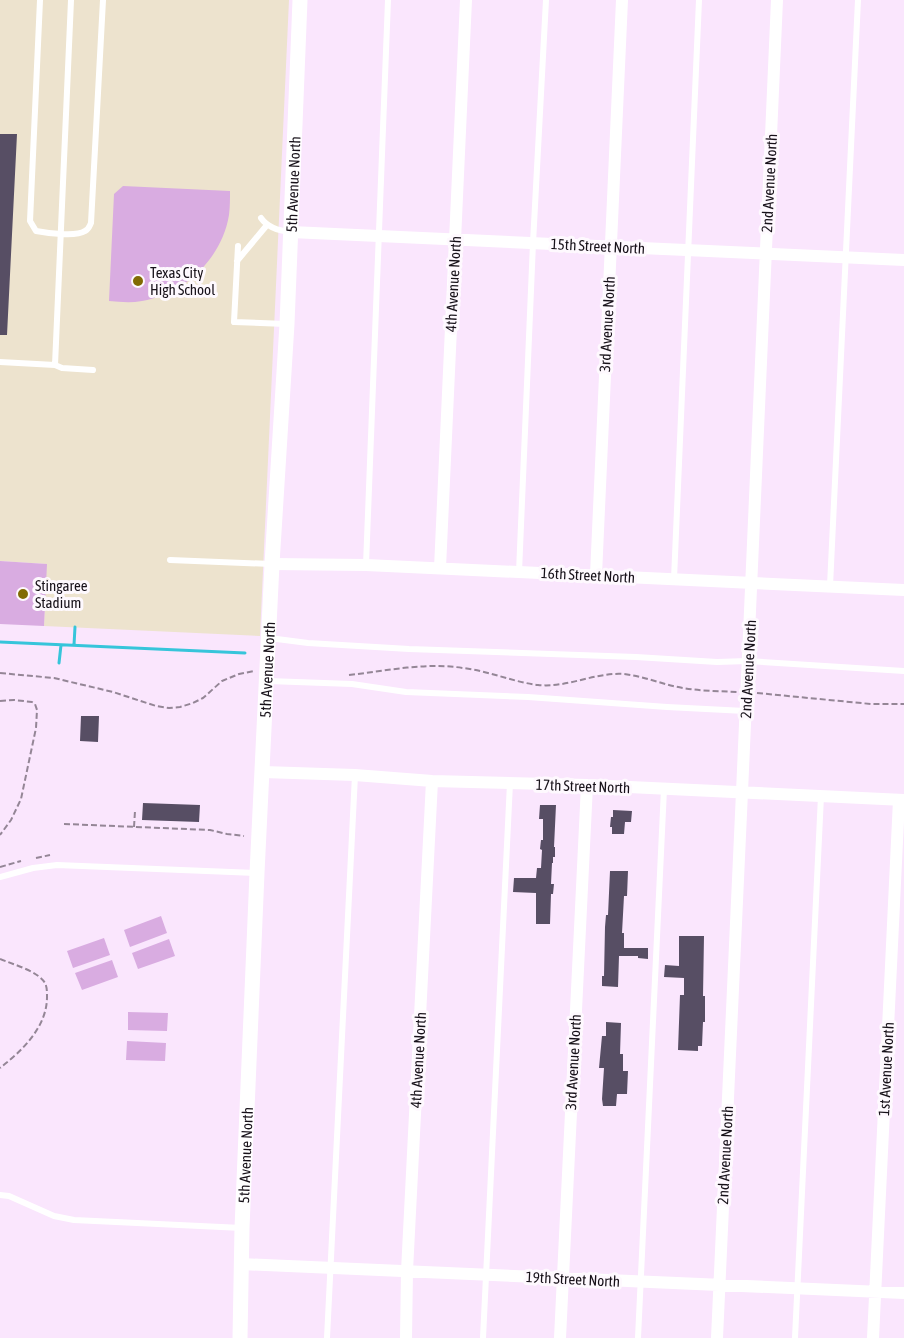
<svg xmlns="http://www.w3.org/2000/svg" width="904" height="1338" viewBox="0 0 904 1338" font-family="'Asap Condensed',sans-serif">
<rect width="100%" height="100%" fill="#fae6fd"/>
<path fill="#ede3ce" d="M0 0H289L260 636 44 626 46 564 0 561Z"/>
<path fill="#d9ace1" d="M123 186 230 191C230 199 230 207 229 215 222 258 185 294 142 301 131 303 120 302 109 301L114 194Z
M0 561 47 564 44 626 0 624Z
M161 916 167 933 130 947 124 930Z
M104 938 110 955 73 968 67 951Z
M169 939 175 956 138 969 132 953Z
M112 960 118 977 82 990 75 973Z
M128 1012 168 1013 167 1031 128 1030Z
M127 1041 166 1043 165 1061 126 1060Z"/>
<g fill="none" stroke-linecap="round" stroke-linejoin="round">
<path stroke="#36c5da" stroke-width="3" d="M0 642 245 653
M74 645 75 627
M59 663 61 645"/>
</g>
<path fill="#574e64" d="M0 134H17L7 335H0Z
M81 716H99L98 742 80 741Z
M143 803 200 805 199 822 142 820Z
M540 805H556L554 847H555V857H553V863H552L551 884H554L553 894H551L550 924H536V893L513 892 514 878H536L537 868H541L542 850 540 849 541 840H543V819H539Z
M613 810 632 811 631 822H625L624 834H612V827H610L611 817H613Z
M610 871H628L627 896H624L622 933H624V948H648V959L638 958V956H619L618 987 602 986V976H604L605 927 606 915H608Z
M679 936H704L703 996H705V1022H703L702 1046H698V1051L678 1050 680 995H684V978L664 977 665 965 679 966Z
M606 1022 621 1023 620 1054H623V1071H628L627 1094H617L616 1106H603L602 1099 604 1068H599L602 1036H606Z"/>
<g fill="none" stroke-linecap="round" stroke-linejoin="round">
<path stroke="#948696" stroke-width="2" stroke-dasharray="6 3" stroke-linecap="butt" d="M0 673 54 678 113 692 156 706 169 708 180 707 193 703 203 698 222 681 239 674 254 671
M349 675C387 671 424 662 463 668 489 671 513 682 538 685 568 688 595 672 624 674 641 676 657 682 673 686 694 691 716 691 737 692
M757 693 871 704H904
M0 701 14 700 32 702 35 704 37 710 36 728 21 799 11 820 0 835
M64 824 210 830 227 834 244 836
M134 827 135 811
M36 858 50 855
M0 867 21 861
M0 959C12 964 38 971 45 983 47 987 47 992 47 997 47 1027 22 1051 0 1068"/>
<path stroke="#fff" stroke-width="6" d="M40 0 30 221 36 231C47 233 76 237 85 231 89 229 89 227 91 223L103 0
M261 218C268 228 279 231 291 232
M238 246 234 322 286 324
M237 261 267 225
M0 362 55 365 71 0
M55 365 62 368 93 370
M170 560 271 564
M366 565 388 0
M519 572 533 243 546 0
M674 579 699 0
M830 586 858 0
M269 638 308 643 409 649 636 657 717 662 748 661 904 671
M268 681 352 684 406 692 528 697 667 707 745 711
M0 877 33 868 57 865 256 873
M0 1195 9 1196 54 1216 74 1220 242 1228
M327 1338 355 775
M483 1338 510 783
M638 1338 664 789
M795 1338 821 796"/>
<path stroke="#fff" stroke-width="12" d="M291 232 904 260
M272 564 366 565 904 590
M440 568 466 0
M596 575 622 0
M263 772 355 775 432 781 587 785 904 800
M241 1264 904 1293
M406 1338 407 1271 432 781
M560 1338 587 785
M717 1338 742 792 777 0
M873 1338 899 800"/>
<path stroke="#fff" stroke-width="15" id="s1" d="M240 1338 242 1228 257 873 272 564 287 324 300 0"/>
</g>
<g fill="#816b04" stroke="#fef9fe" stroke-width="2">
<circle cx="138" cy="281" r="6"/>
<circle cx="23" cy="594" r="6"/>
</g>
<g text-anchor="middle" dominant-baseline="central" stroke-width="6" stroke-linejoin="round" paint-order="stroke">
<g font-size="15" fill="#171119" stroke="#fef9fe">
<text transform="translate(769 183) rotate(-87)">2nd Avenue North</text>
<text stroke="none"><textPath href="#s1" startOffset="1155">5th Avenue North</textPath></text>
<text transform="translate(598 246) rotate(3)">15th Street North</text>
<text transform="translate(453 284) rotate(-87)">4th Avenue North</text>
<text transform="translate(607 324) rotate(-87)">3rd Avenue North</text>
<text transform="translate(588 575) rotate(3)">16th Street North</text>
<text stroke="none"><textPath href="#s1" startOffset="669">5th Avenue North</textPath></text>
<text transform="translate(748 669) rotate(-87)">2nd Avenue North</text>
<text transform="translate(583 786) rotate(2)">17th Street North</text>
<text transform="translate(418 1060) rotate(-87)">4th Avenue North</text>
<text transform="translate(573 1062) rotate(-87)">3rd Avenue North</text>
<text transform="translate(886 1069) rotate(-87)">1st Avenue North</text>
<text stroke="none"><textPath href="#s1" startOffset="183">5th Avenue North</textPath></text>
<text transform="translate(725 1155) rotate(-87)">2nd Avenue North</text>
<text transform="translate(573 1279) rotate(3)">19th Street North</text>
</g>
<g font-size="15" fill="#171119" stroke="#fef9fe" text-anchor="start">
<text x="150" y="272">Texas City<tspan x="150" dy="17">High School</tspan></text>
<text x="35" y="585">Stingaree<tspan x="35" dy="17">Stadium</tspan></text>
</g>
</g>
</svg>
